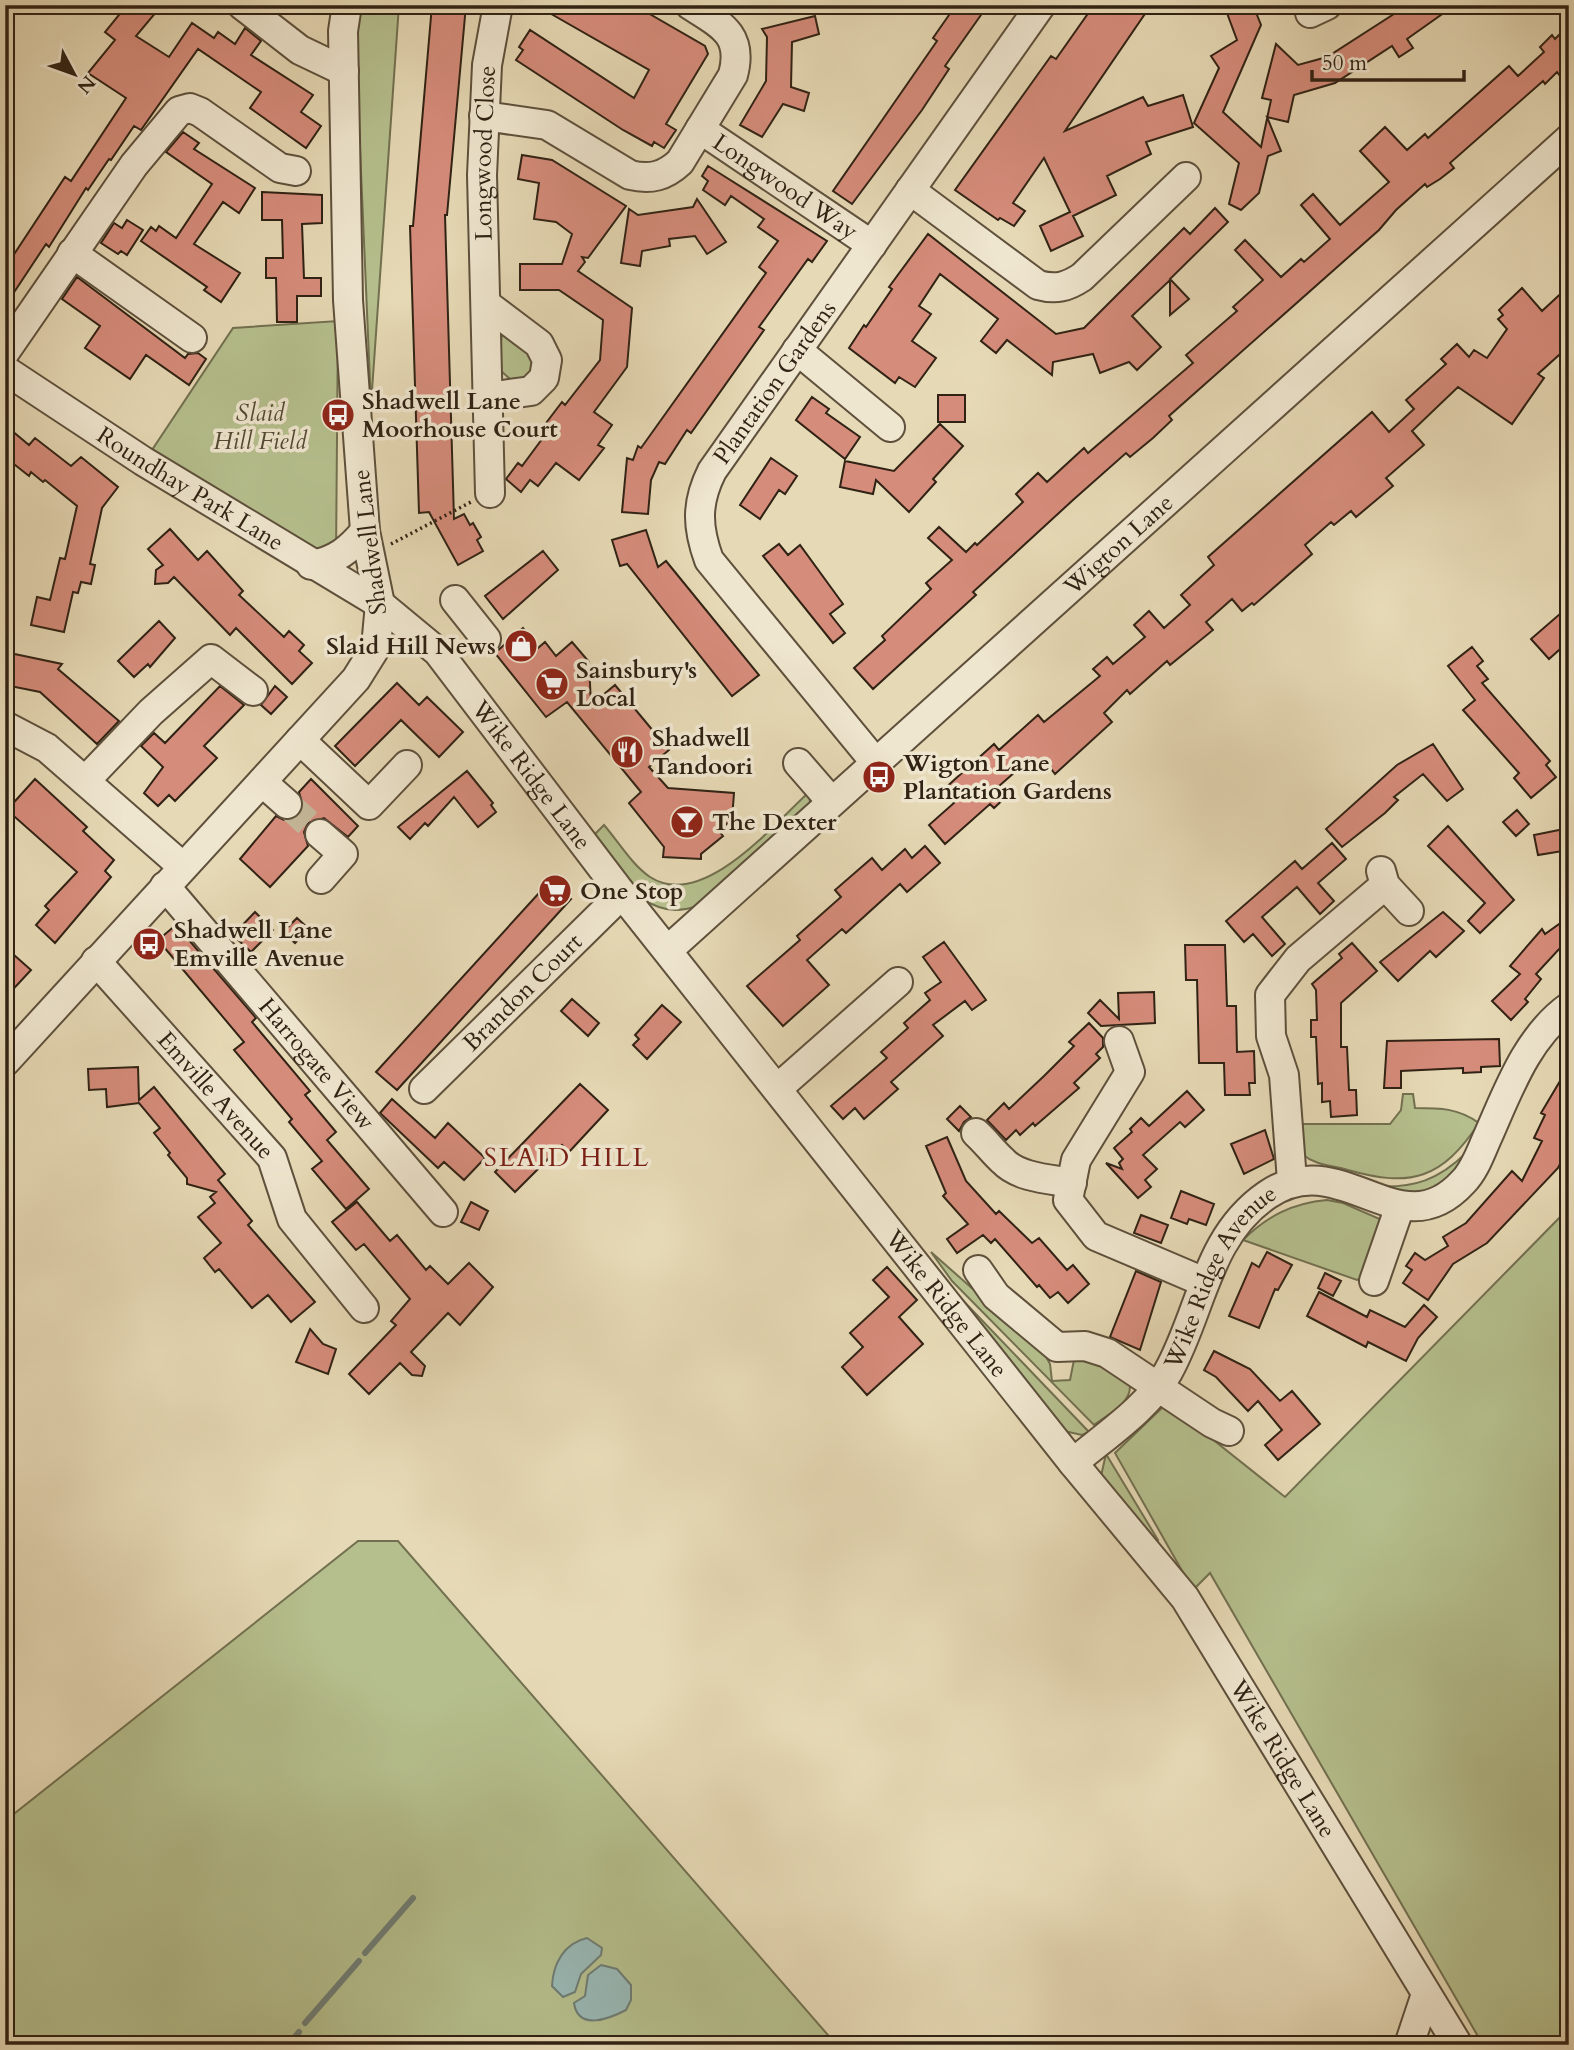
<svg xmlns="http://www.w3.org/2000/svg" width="1574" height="2050" viewBox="0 0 1574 2050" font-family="Cardo,serif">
<rect width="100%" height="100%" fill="#e6d9b5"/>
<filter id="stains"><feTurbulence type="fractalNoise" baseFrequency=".00286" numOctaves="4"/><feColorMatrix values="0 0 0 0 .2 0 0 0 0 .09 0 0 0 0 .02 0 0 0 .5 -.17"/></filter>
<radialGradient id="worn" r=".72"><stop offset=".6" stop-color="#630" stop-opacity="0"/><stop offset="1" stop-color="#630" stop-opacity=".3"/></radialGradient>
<path fill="#b5bf8d" stroke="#727050" stroke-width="2" d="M357 5H399L371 405 356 55Z
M338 321 336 557 333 564 152 450 233 328Z
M502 333 530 349 535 367 528 377 511 380 498 368Z
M809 792 810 803 807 808 697 906C643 925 621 872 593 836L604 825C618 841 632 865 650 877 703 911 774 824 809 792Z
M1403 1094H1413L1415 1108C1440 1108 1458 1108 1479 1123 1442 1179 1411 1188 1348 1170 1332 1165 1316 1166 1302 1154L1297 1124H1390L1401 1110Z
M1467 1152C1443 1198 1418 1198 1373 1186 1413 1189 1439 1180 1467 1152Z
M1327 1200 1343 1203 1382 1220 1363 1277 1357 1280 1243 1240C1267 1216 1293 1203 1327 1200Z
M1569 1208V2045H1483L1210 1573 1193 1590 1115 1453 1167 1403 1285 1497Z
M931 1252 1043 1351 1050 1364 1052 1381 1070 1380 1074 1360 1090 1354 1130 1385C1131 1404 1108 1414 1094 1425L952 1281Z
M952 1289 1089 1432 1082 1435 1064 1431Z
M1106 1454 1158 1540 1152 1542 1101 1476Z
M358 1541H398L834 2042 831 2045H5V1821Z"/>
<path fill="#99b9b6" stroke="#6f7d75" stroke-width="2" d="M587 1938 602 1948 601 1955 581 1974 575 1992 563 1997 552 1986C553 1964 564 1943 587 1938Z
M601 1965 617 1969 631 1985V2000L626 2010C609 2019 578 2031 574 2003L585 1996 588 1975Z"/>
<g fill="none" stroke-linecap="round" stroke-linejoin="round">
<path stroke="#6f7d75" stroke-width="6" d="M365 1953 413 1898
M305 2023 359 1961
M288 2045 299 2032"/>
</g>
<path fill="#d68c7b" stroke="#302214" stroke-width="2" d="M127 5H162L136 36 169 57 192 23 214 38 218 32 235 44 245 28 261 41 251 55 313 95 301 112 321 126 306 148 250 108 261 92 198 49 141 130 134 126 111 160 109 159 88 190 86 188 49 247 46 244 5 306V268L65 177 71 181 126 98 88 73 115 40 105 32Z
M432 5H466L447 215H445L454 519 464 514 470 525 473 523 481 537 477 540 483 551 458 565 429 512 419 513 410 226H413Z
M550 5H567L581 13 586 5H634L705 46 708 54 666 124 676 130 664 148 654 142 652 146 623 130 516 60 523 50 519 47 530 30 634 98 649 70 546 11Z
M956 5H988L945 66 949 69 922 110 852 204 833 191 937 41 933 38Z
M1094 5H1151L1065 131 1143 97 1148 106 1183 95 1193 127 1146 142 1151 154 1107 176 1116 195 1073 216 1083 236 1051 251 1040 226 1070 212 1044 158 1013 203 1025 211 1014 226 1000 218 998 220 955 190 1051 56 1056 59Z
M1224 5H1253L1261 25 1223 112 1261 147 1271 100 1262 98 1276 44 1298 65 1327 57 1408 5H1455L1407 39 1413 48 1399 57 1392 46 1335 83 1294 95 1288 122 1267 117 1281 151 1268 156 1259 193 1241 210 1229 204 1239 163 1194 123 1219 68 1211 56 1237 40Z
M815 16 819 34 792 42 791 87 809 93 804 111 783 104 762 137 740 125 766 81 767 37 762 29Z
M1569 25V68L1560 76 1557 72 1545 84 1543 81 1450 163 1454 168 1440 179 1427 187 1425 184 1396 210 1379 230 1169 416 1172 420 1153 438 1130 457 1126 453 1073 500 973 592 976 595 873 689 854 668 885 640 882 636 931 589 926 583 952 560 928 538 939 527 966 552 975 543 977 545 1023 502 1016 494 1038 473 1047 482 1084 448 1088 453 1193 363 1186 355 1237 311 1233 307 1263 280 1235 250 1245 240 1281 277 1301 259 1304 262 1330 239 1301 205 1313 194 1340 225 1389 182 1360 151 1385 127 1407 150 1425 134 1428 138 1509 66 1518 76 1544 52 1540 47 1552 35 1555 39Z
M183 132 199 143 194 149 255 188 239 213 223 202 194 244 240 273 221 302 204 290 207 287 141 241 151 227 156 231 159 226 176 238 212 184 166 152Z
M522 155 552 160 626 206 588 258 582 257 585 262 578 271 632 308 627 367 594 412 612 425 598 445 604 448 579 480 556 463 538 486 530 480 521 492 506 479 518 463 522 466 548 431 543 427 562 402 565 405 600 360 603 320 559 290H520V264H562L572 234 556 222 534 219 539 183 518 179Z
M708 166 827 241 812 262 808 259 759 327 764 330 691 433 687 430 665 464 659 462 651 480 648 514 622 512 627 458 633 460 638 446 641 448 766 273 759 267 778 241 758 227 764 219 731 196 725 205 703 190 708 181 702 176Z
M262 192 322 195V223L302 224 304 278H321V296H297V322H277L276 278H266V258H283L282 220H262Z
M697 199 726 242 707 254 695 236 669 239 670 246 642 251 640 266 621 263 629 209 638 215 693 207Z
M1215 208 1228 222 1170 279 1189 299 1170 315V280L1132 316 1161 347 1137 370 1129 362 1100 373 1093 354 1053 362 1052 375 1007 340 996 353 981 341 998 319 940 274 919 306 931 314 912 341 936 358 915 387 899 377 895 383 849 348 864 325 866 327 892 289 889 287 928 234 1056 334 1084 328 1184 228 1190 234Z
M127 220 143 230 127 255 121 251 118 254 101 243 114 223 122 228Z
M77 277 185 358 188 354 198 353 206 359 189 385 146 355 130 379 85 348 100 326 62 299Z
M1569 286V346L1538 374 1544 378 1512 424 1458 387 1412 431 1424 445 1386 478 1393 486 1356 517 1351 511 1334 525 1331 522 1305 545 1312 554 1254 605 1252 603 1242 611 1232 599 1206 622 1213 630 1170 665 1167 661 1130 694 1127 690 1104 713 1112 722 1055 774 1049 766 1043 772 1031 758 999 786 1007 796 994 808 990 804 945 844 929 825 954 803 943 790 994 744 999 750 1038 715 1044 722 1100 676 1093 669 1107 657 1113 664 1145 637 1134 625 1149 611 1164 628 1190 605 1181 595 1214 565 1208 557 1372 412 1389 432 1414 409 1406 400 1446 364 1441 359 1457 344 1469 357 1474 350 1487 358 1507 329 1498 319 1503 315 1499 310 1522 288 1542 311Z
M938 395H965V422H938Z
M812 397 829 409 826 413 860 437 845 459 796 420Z
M940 424 963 446 933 479 936 482 909 512 876 480 873 494 840 487 845 461 894 471Z
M5 425 29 445 35 438 71 466 81 457 118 487 102 508 90 564 95 565 91 584 81 582 78 593 73 592 64 632 31 625 37 597 50 600 60 558 65 559 77 506 45 480 43 482 31 472 29 476 5 457Z
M771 458 797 476 785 494 779 490 760 519 740 505Z
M170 529 198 560 207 551 243 591 239 595 284 637 289 631 304 645 299 651 312 663 292 684 236 628 230 635 174 577 168 583 155 584 156 570 163 565 148 549Z
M646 530 658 567 666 561 759 675 732 696 627 564 620 566 612 540Z
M779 544 788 555 800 545 843 604 830 614 845 633 833 643 763 556Z
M543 551 558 570 503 619 485 596Z
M1561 613 1569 621V641L1549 659 1531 639Z
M159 621 175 638 150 667 148 664 134 677 118 661Z
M523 628 538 648 545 642 556 656 572 642 589 662 591 705 615 685 669 750 649 767 668 788 734 793 732 819 719 831 723 836 701 854V859L663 857 664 847 629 803 641 792 567 702 546 717 495 653Z
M1472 647 1483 661 1477 666 1488 679 1482 683 1550 761 1546 765 1556 777 1531 798 1514 778 1519 773 1463 710 1475 700 1448 666Z
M5 652 62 664 58 669 119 721 97 744 40 692 5 685Z
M397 683 419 705 427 697 463 732 439 757 401 720 355 766 335 746Z
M220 686 244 705 204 746 217 758 175 801 169 795 158 806 144 793 163 767 141 746 154 733 165 743Z
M275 686 287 697 271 714 261 705Z
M1433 744 1463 789 1447 801 1423 774 1394 797 1398 800 1385 813 1342 847 1326 829 1397 765Z
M467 771 493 803 491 805 496 812 478 827 454 797 428 826 425 823 410 839 398 827Z
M35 779 87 827 83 831 114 860 105 871 111 877 55 943 36 925 49 910 45 906 77 872 7 810Z
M311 779 358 826 348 837 324 818 308 823 304 832 308 846 270 887 240 859 276 816 284 820 299 815 303 807 299 792Z
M1517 810 1529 824 1516 836 1503 822Z
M1448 826 1514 900 1480 933 1468 921 1485 903 1428 846Z
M1569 828V850L1538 855 1534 835Z
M1332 843 1346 859 1318 883 1334 901 1320 914 1297 887 1262 917 1285 944 1272 956 1253 934 1244 942 1226 921 1295 861 1302 869Z
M925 846 940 863 907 892 900 884 846 933 842 929 807 960 829 985 783 1026 747 986 800 940 797 936 841 897 835 890 872 858 882 870 905 849 912 858Z
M550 881 571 899 397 1090 376 1072Z
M255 912 273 930 251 952 233 935Z
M1443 912 1464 931 1436 957 1430 951 1398 981 1380 962Z
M1569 917V960L1560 948 1536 974 1541 979 1525 999 1528 1002 1511 1020 1492 1001 1520 974 1510 966 1542 929 1545 934Z
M297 918 309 929 295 943 283 932Z
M176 925 256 1018 252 1022 310 1091 305 1095 336 1132 327 1140 369 1189 346 1209 312 1169 322 1161 289 1122 292 1119 234 1050 244 1042 158 940Z
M944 942 986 1000 972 1010 965 1001 933 1025 943 1036 891 1082 898 1089 864 1119 855 1108 843 1119 831 1106 887 1058 881 1052 908 1028 904 1023 930 1000 925 993 941 982 923 957Z
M1352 943 1377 971 1341 1003V1047H1347L1349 1090H1356L1357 1115 1331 1117 1330 1101 1322 1102V1083L1318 1084 1316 1037H1311V1020H1317L1316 990 1312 984 1342 958 1339 954Z
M1185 945H1225L1227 1006H1236L1237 1052 1254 1051 1255 1083H1249L1250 1095H1225L1224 1063H1199L1197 980H1186Z
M5 947 31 970 5 998Z
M1154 992 1155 1023 1101 1026 1088 1013 1100 1000 1119 1019 1118 993Z
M572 999 599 1023 588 1036 561 1011Z
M662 1005 681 1022 647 1059 633 1045 639 1039 635 1035Z
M1089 1023 1103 1038V1047L1096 1054 1100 1058 1074 1083 1079 1088 1035 1126 1033 1123 1020 1135 1016 1130 1006 1140 987 1120 1004 1103 1009 1109 1044 1076 1074 1046 1069 1042Z
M1499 1039 1500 1066 1481 1067V1072L1463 1073V1068L1401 1071V1088H1384L1387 1041Z
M1569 1066V1146L1558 1168 1487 1243 1453 1264 1428 1300 1403 1283 1412 1270 1406 1266 1415 1253 1425 1260 1448 1246 1443 1237 1466 1223 1512 1171 1522 1181 1542 1141 1534 1138 1545 1115 1541 1113Z
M138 1067 139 1100 154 1087 225 1174 218 1180 252 1221 248 1225 315 1302 291 1322 268 1295 252 1308 219 1269 215 1272 204 1258 221 1243 198 1217 215 1203 210 1197 216 1192 187 1184V1178L168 1155 170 1153 154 1133 160 1128 139 1103 107 1107 106 1089 89 1090 88 1069Z
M580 1084 608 1110 569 1152 562 1145 515 1192 495 1172Z
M1187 1091 1204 1110 1185 1127 1180 1122 1143 1155 1157 1169 1145 1180 1151 1187 1138 1198 1106 1163 1122 1169 1119 1163 1123 1159 1114 1148 1132 1132 1130 1129 1141 1118 1149 1126Z
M392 1099 435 1138 448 1123 485 1158 464 1180 444 1162 438 1168 380 1113Z
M960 1106 971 1117 964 1122 959 1131 947 1119Z
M1265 1130 1274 1159 1244 1174 1231 1144Z
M947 1137 966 1181 996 1214 999 1211 1032 1243 1039 1238 1067 1270 1073 1265 1089 1284 1068 1303 1058 1292 1050 1298 1039 1285 1037 1287 995 1239 991 1243 983 1235 957 1253 947 1239 968 1224 943 1196 946 1193 926 1146Z
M1181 1191 1214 1204 1206 1225 1189 1219 1187 1224 1171 1218Z
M357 1202 390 1241 397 1235 426 1270 430 1266 448 1284 469 1263 493 1287 460 1325 448 1313 411 1352 425 1366 422 1376 412 1375 400 1363 369 1394 349 1374 396 1325 391 1321 410 1299 364 1244 356 1250 332 1222Z
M471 1202 488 1211 479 1230 461 1222Z
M1141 1215 1168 1225 1161 1243 1134 1233Z
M1267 1252 1292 1265 1278 1290 1275 1289 1259 1328 1229 1316 1252 1263 1259 1267Z
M887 1267 917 1300 899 1317 923 1344 867 1395 842 1367 863 1347 850 1333 889 1297 873 1280Z
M1136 1271 1161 1282 1140 1350 1110 1337Z
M1325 1273 1341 1281 1333 1296 1318 1288Z
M1319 1292 1367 1317 1370 1310 1405 1327 1424 1305 1437 1317 1418 1338 1406 1361 1368 1342 1366 1347 1307 1316Z
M310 1329 323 1344 336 1349 328 1374 296 1362Z
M1214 1351 1250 1369 1280 1401 1292 1391 1320 1424 1278 1460 1265 1445 1282 1430 1258 1401 1248 1411 1216 1377 1204 1370Z"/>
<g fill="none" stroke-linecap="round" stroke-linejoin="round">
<path stroke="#c2b495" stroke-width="28" stroke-dasharray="28 14" stroke-linecap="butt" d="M287 804 320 834"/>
<defs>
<g id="minor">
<path d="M242 5 300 50 344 71"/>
<path d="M1310 13 1327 5"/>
<path d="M484 116 547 125 630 175C651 180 665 176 680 162L733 75C744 34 720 24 690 5"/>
<path id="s1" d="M700 129 872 245"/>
<path d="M910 190 1038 285C1056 290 1067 287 1082 277L1186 177"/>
<path d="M72 253 192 338"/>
<path d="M486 304 539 344 547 360 544 378 531 391 488 397"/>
<path d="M797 350 890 427"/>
<path d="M5 352 134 165 179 111 190 108 200 112 280 168 296 171"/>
<path id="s2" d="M5 370 143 461 380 604 438 652 622 894 1073 1463 1185 1598 1458 2045"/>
<path id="s3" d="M490 493 482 175 487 65 498 5"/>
<path d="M311 565C336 561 350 549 365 531"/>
<path d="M455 600 486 639"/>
<path d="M5 726 47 748 182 866"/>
<path d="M300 740 369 805 407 765"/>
<path id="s4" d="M875 762 709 560C697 527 696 503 712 471L1041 5"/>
<path d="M798 763 831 801"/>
<path d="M85 781 151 712 211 659 253 691"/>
<path d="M262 782 287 804"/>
<path d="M320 834 343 854 321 879"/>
<path d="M1381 871 1385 885 1409 911"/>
<path id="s5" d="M165 886 443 1212"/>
<path id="s6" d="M668 950 1569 139"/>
<path id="s7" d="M96 961 272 1158 292 1219 364 1308"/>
<path d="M1119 1041 1130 1072 1076 1160 1068 1200 1096 1236 1204 1282"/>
<path d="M5 1062 356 679 376 647 380 604 365 531 348 300 343 31 347 5"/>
<path d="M778 1088 898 982"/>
<path id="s8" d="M424 1089 622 894"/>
<path d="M976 1133C986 1142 993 1152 1003 1161 1019 1178 1050 1179 1072 1183"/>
<path d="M1292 1181 1284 1075 1271 1036 1270 995 1298 959 1385 885"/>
<path d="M978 1270 996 1296 1057 1347 1085 1346 1107 1353 1212 1423 1229 1431"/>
<path d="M1374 1281 1400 1206"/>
<path id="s9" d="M1073 1463C1106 1435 1147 1409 1168 1372 1202 1311 1206 1237 1267 1195 1342 1143 1399 1252 1463 1182 1475 1170 1481 1151 1488 1136 1508 1091 1527 1037 1569 1007"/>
<path d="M1409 2045 1426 1994"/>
</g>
</defs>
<use href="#minor" stroke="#5e503c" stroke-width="32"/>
<path stroke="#302214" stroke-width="3.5" stroke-dasharray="2 3.5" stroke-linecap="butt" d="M391 544 471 502"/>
<use href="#minor" stroke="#efe6cf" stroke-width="28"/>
</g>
<defs>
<symbol id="bus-disc" viewBox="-11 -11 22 22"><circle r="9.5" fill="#8f2418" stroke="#efe6cf"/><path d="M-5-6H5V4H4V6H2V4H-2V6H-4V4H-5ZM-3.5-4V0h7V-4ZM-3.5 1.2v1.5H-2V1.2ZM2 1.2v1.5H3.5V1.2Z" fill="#fff"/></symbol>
<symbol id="shop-disc" viewBox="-11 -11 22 22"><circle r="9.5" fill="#8f2418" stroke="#efe6cf"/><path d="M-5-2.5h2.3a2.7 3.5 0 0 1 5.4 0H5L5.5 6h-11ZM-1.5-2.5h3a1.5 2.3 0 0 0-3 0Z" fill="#fff"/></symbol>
<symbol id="supermarket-disc" viewBox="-11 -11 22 22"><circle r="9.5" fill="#8f2418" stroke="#efe6cf"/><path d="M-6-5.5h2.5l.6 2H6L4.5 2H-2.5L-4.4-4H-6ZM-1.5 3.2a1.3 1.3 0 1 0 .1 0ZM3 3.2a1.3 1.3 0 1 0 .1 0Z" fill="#fff"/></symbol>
<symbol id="restaurant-disc" viewBox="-11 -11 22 22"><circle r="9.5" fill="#8f2418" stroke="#efe6cf"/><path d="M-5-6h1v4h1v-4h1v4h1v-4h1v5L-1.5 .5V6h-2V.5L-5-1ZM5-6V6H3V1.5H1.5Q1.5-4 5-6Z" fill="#fff"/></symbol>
<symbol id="bar-disc" viewBox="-11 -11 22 22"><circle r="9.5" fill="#8f2418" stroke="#efe6cf"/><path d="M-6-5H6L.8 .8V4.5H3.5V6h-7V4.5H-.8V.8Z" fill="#fff"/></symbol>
</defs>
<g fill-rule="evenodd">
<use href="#bus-disc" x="319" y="396" width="38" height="38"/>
<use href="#shop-disc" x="502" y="627" width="38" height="38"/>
<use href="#supermarket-disc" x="533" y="665" width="38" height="38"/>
<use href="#restaurant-disc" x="608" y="733" width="38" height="38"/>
<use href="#bus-disc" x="860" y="758" width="38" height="38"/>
<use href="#bar-disc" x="668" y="803" width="38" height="38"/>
<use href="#supermarket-disc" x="536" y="872" width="38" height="38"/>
<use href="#bus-disc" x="130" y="925" width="38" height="38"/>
</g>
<g text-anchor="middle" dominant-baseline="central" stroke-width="7" stroke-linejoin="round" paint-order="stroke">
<g font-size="24" fill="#302214" stroke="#efe6cf">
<text stroke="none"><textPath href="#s3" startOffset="340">Longwood Close</textPath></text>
<text stroke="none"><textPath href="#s1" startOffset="103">Longwood Way</textPath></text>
<text stroke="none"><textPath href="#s4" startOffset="462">Plantation Gardens</textPath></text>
<text stroke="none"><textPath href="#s2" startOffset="220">Roundhay Park Lane</textPath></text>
<text transform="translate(370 542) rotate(-97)">Shadwell Lane</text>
<text stroke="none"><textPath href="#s6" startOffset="606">Wigton Lane</textPath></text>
<text stroke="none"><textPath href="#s2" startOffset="672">Wike Ridge Lane</textPath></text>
<text stroke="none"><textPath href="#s8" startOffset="138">Brandon Court</textPath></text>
<text stroke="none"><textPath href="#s5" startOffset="234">Harrogate View</textPath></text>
<text stroke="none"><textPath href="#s7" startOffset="180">Emville Avenue</textPath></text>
<text stroke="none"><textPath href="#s9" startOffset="242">Wike Ridge Avenue</textPath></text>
<text stroke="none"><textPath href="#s2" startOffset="1344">Wike Ridge Lane</textPath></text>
<text stroke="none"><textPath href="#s2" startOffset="1911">Wike Ridge Lane</textPath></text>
</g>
<g font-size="24" font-weight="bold" fill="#302214" stroke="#efe6cf" text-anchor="start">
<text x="362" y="401">Shadwell Lane<tspan x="362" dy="28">Moorhouse Court</tspan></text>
<text x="496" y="646" text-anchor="end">Slaid Hill News</text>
<text x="576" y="670">Sainsbury's<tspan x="576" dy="28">Local</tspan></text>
<text x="652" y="738">Shadwell<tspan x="652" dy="28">Tandoori</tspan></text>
<text x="903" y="763">Wigton Lane<tspan x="903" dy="28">Plantation Gardens</tspan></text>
<text x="712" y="822">The Dexter</text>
<text x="580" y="891">One Stop</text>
<text x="174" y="930">Shadwell Lane<tspan x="174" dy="28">Emville Avenue</tspan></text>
</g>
<g font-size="24" font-style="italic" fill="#514932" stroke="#efe6cf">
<text x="260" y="413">Slaid<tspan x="260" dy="28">Hill Field</tspan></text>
</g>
<g font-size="26" letter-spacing="2" fill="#7a1f14" stroke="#efe6cf">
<text x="567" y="1157">SLAID HILL</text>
</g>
</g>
<rect width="1574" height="2050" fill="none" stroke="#e6d9b5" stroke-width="28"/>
<rect x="7" y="7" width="1560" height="2036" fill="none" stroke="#302214" stroke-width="3.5"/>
<rect x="14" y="14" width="1546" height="2022" fill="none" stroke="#302214" stroke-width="2"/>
<g transform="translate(74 74) rotate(131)" stroke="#efe6cf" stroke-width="5" paint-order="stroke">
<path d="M0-5L12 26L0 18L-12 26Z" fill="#302214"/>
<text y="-10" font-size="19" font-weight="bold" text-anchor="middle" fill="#302214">N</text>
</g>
<path d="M1312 70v10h152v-10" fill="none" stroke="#302214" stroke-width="3.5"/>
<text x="1322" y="70" font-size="21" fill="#302214" stroke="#efe6cf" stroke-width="5" paint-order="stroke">50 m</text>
<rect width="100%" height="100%" filter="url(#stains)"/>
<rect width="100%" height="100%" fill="url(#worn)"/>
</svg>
